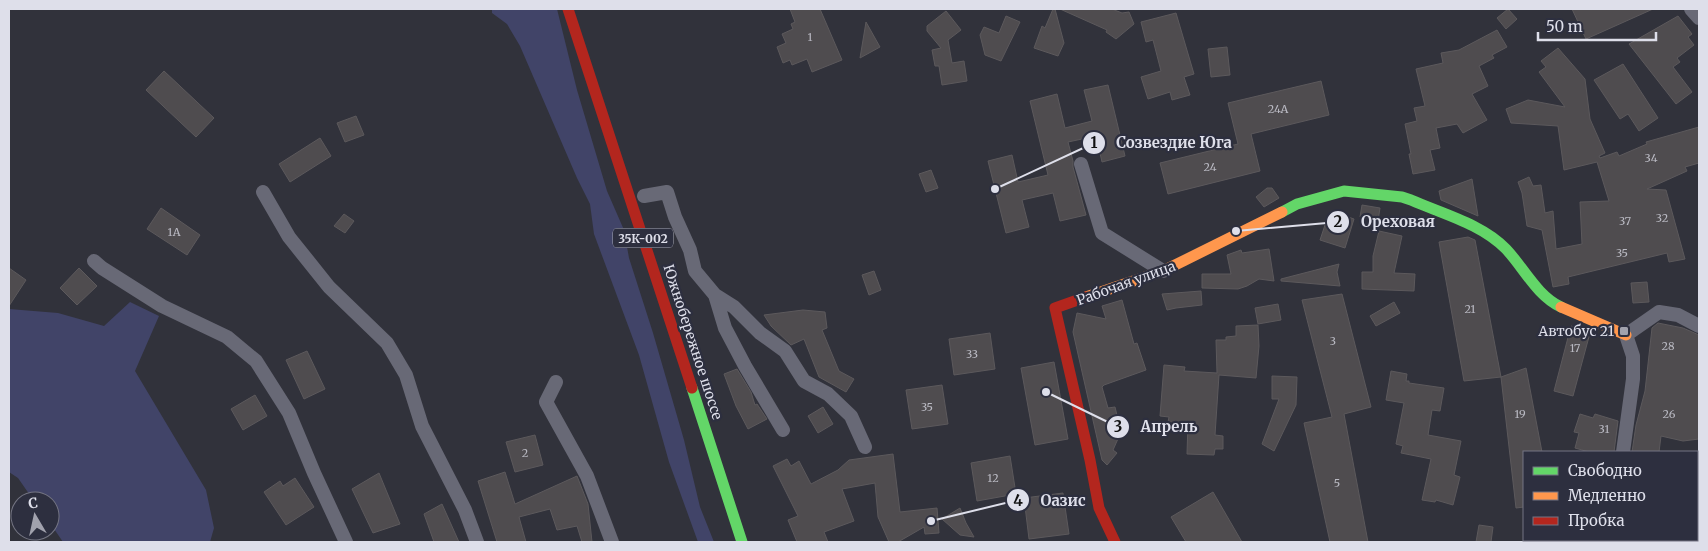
<svg xmlns="http://www.w3.org/2000/svg" width="1708" height="551" viewBox="0 0 1708 551" font-family="Merriweather,serif">
<rect width="100%" height="100%" fill="#31323b"/>
<path fill="#414468" d="M492 9H557L577 90 607 191 624 230 629 258 653 333 684 440 700 507 714 542H698L669 462 639 355 594 234 590 204 577 178 520 46 507 24 492 13Z
M130 302 159 316 135 371 206 490 214 528 210 542H63L50 523V501H34L18 478 9 472V309L58 313 104 326Z"/>
<path fill="#4f4c4f" stroke="#5c595c" d="M790 9H820L842 60 812 72 807 59 792 65 790 60 783 63 777 47 786 43 782 34 793 29 791 24 795 22Z
M1053 9H1055L1064 43 1058 56 1034 48 1042 26 1045 28Z
M1060 9H1112L1122 13 1129 12 1134 24 1116 39 1106 32 1107 30Z
M1508 9 1517 19 1506 29 1497 18Z
M1572 9H1653L1586 39Z
M946 11 961 30 948 40 952 63 964 61 967 81 942 85 939 66H935L932 50 941 48 927 31V26Z
M1176 13 1194 74 1184 77 1190 95 1172 100 1170 92 1148 99 1141 77 1161 71 1153 40 1146 42 1141 22Z
M1006 16 1020 22 1001 61 985 55 980 35 984 27 999 33Z
M1678 16 1692 34 1688 37 1694 45 1677 58 1680 62 1673 67 1692 92 1676 104 1629 44Z
M866 22 880 47 860 58Z
M1497 30 1507 47 1492 55 1494 58 1479 66 1488 86 1472 94 1487 120 1463 133 1457 124 1436 128 1440 148 1430 150 1435 170 1413 174 1409 154H1411L1405 124 1417 121 1414 108 1425 106 1416 69 1443 63 1441 53 1459 50Z
M1227 47 1230 75 1211 77 1208 49Z
M1558 48 1585 79 1590 119 1605 153 1599 156 1600 158 1617 152 1619 156 1647 144 1646 142 1699 127V163L1685 167 1687 171 1647 189 1666 190 1685 259 1669 262 1667 253 1568 277 1569 284 1553 287 1542 230 1527 226 1522 193 1518 182 1529 177 1533 186 1541 185 1545 213 1553 211 1556 249 1582 244 1580 202 1609 201 1597 162 1564 170 1558 126 1511 123 1506 109 1528 100 1565 107 1539 72 1546 67 1541 61Z
M1623 64 1658 118 1639 131 1628 114 1620 119 1594 80Z
M164 71 214 118 196 137 146 90Z
M1321 81 1329 115 1251 134 1260 171 1168 194 1160 163 1238 144 1228 103Z
M1108 85 1125 156 1102 162 1096 136 1068 142 1073 161V167L1086 215 1060 221 1053 193 1022 200 1029 227 1006 233 988 161 1012 155 1018 182 1048 175 1030 101 1057 94 1065 128 1092 121 1084 90Z
M356 116 364 135 345 142 337 123Z
M320 138 331 156 290 182 279 164Z
M931 170 938 188 926 192 919 174Z
M1472 179 1478 216 1441 200 1439 191Z
M1267 188H1272L1279 198 1264 207 1256 197Z
M1362 205 1380 208 1378 221 1360 217Z
M161 208 200 235 187 255 147 229Z
M344 214 354 221 345 233 334 226Z
M1343 215 1354 219 1345 248 1320 240 1325 225Z
M1379 231 1402 236 1394 273 1415 274 1414 291 1362 289V272H1373V256Z
M1468 237 1475 240 1501 377 1526 368 1542 452H1524V507L1516 508 1501 377 1464 381 1439 242Z
M1269 249 1274 281 1259 279 1247 286 1238 289 1202 288V274H1231L1227 255 1241 250 1242 253Z
M1339 264 1337 272 1340 286 1281 281V279Z
M9 268 26 280 9 306Z
M79 268 97 286 77 305 60 288Z
M874 271 881 290 869 295 862 275Z
M1647 282 1649 302 1633 303 1631 283Z
M1201 291 1202 305 1176 308 1167 310 1162 294Z
M1342 294 1371 407 1344 414 1368 542H1330L1304 423 1332 417 1302 300Z
M1122 300 1134 344 1137 343 1146 370 1104 385 1102 387 1108 408 1115 407 1121 432 1113 450 1117 453 1107 465 1102 460 1073 332 1077 313 1106 319 1102 306Z
M1394 302 1400 313 1376 326 1370 316Z
M1278 304 1281 320 1258 324 1255 308Z
M803 310 825 312 827 328 822 330 839 371 854 379 846 392 819 377 804 339 791 345 771 326 764 315Z
M1658 323 1683 328 1699 335V439L1683 441 1661 436 1659 452H1632L1636 425 1645 391 1652 328Z
M1258 325 1259 346 1256 378 1219 375 1215 435 1223 436V449H1215L1214 455 1187 454 1188 423 1168 422 1169 417 1160 416 1164 365 1185 367 1184 371 1217 373 1216 340H1226V337L1236 336V326Z
M1571 326 1590 333 1573 396 1554 391Z
M990 333 995 369 954 375 949 339Z
M307 351 325 389 304 399 286 360Z
M1054 362 1068 439 1035 445 1021 368Z
M737 369 751 392 755 405 757 404 767 419 748 429 736 406 724 374Z
M1391 371 1407 374 1406 381H1409V383L1444 388 1440 411 1432 410 1428 435 1461 441 1454 475 1460 477 1453 505 1436 500 1435 502 1422 500 1431 459 1401 453 1403 446 1396 444 1404 403 1386 400Z
M1272 376 1297 377 1296 405 1274 451 1262 444 1279 399H1272Z
M942 385 948 424 912 429 906 390Z
M255 395 267 416 243 430 231 409Z
M823 407 833 424 818 433 808 416Z
M1580 414 1593 418 1595 414 1618 421 1614 452H1589L1575 448 1579 433 1574 432Z
M535 435 543 465 515 472 506 442Z
M893 454 900 512 937 508 939 533 925 534 924 527 898 542H889L878 517 875 483 842 489 854 521 824 532 828 542H797L788 520 798 516 773 466 787 459 791 466 799 461 811 484 838 470 849 460Z
M1010 456 1016 494 977 501 971 463Z
M505 472 515 504 577 476 588 504 592 542H582L577 526 557 530 550 509 519 517 526 542H497L478 481Z
M379 473 400 524 373 533 352 489Z
M295 478 314 507 286 525 264 492 280 481 283 486Z
M1213 492 1242 542H1186L1171 517Z
M1063 493 1069 534 1029 539 1024 498Z
M442 504 459 542H434L424 514Z
M960 508 966 523 974 537 960 535 942 519Z
M1479 525 1493 527 1491 542H1476Z"/>
<g fill="none" stroke-linecap="round" stroke-linejoin="round">
<path stroke="#686976" stroke-width="14" d="M1691 9 1699 18
M1081 164 1102 233 1163 271
M263 192 289 237 329 287 387 343 406 375 422 426 465 510 477 542
M644 196 667 192 675 217 690 250 695 271 715 295 734 307 760 333 785 351 804 381 828 394 851 416 865 447
M94 261 102 268 162 306 227 337 256 361 289 413 314 473 346 542
M715 295 725 328 745 366 783 430
M556 382 546 402 587 476 612 542
M1623 452 1633 379V356L1626 335 1659 312 1678 315 1699 326
M1608 540 1609 542"/>
<path stroke="#63d668" stroke-width="11" d="M1282 212 1297 204 1344 191 1402 197 1411 200C1443 214 1482 224 1506 249 1524 268 1537 296 1561 307
M692 388 742 542"/>
<path stroke="#ff974d" stroke-width="11" d="M1086 297 1163 271 1282 212
M1561 307 1626 335"/>
<path stroke="#b3261e" stroke-width="11" d="M568 9 692 388
M1086 297 1055 308 1090 460 1099 508 1115 542"/>
</g>
<rect fill="#a1a2ad" stroke="#2d2f3f" stroke-width="2" x="1619" y="326" width="10" height="10" rx="2.5"/>
<g text-anchor="middle" dominant-baseline="central" stroke-width="4.5" stroke-linejoin="round" paint-order="stroke">
<g font-size="11" fill="#babac3">
<text x="810" y="37">1</text>
<text x="1278" y="109">24А</text>
<text x="1651" y="158">34</text>
<text x="1210" y="167">24</text>
<text x="1662" y="218">32</text>
<text x="1625" y="221">37</text>
<text x="174" y="232">1А</text>
<text x="1622" y="253">35</text>
<text x="1470" y="309">21</text>
<text x="1333" y="341">3</text>
<text x="1668" y="346">28</text>
<text x="1575" y="348">17</text>
<text x="972" y="354">33</text>
<text x="927" y="407">35</text>
<text x="1520" y="414">19</text>
<text x="1669" y="414">26</text>
<text x="1604" y="429">31</text>
<text x="525" y="453">2</text>
<text x="993" y="478">12</text>
<text x="1337" y="483">5</text>
</g>
<rect fill="#2d2f3f" stroke="#a9aab7" stroke-width="1" x="613" y="228.5" width="60" height="19" rx="4"/>
<g font-size="12" font-weight="bold" fill="#dedfea">
<text x="643" y="238">35К-002</text>
</g>
<g font-size="14" fill="#dedfea" stroke="#2d2f3f">
<text transform="translate(1126 283) rotate(-20)">Рабочая улица</text>
<text transform="translate(693 342) rotate(72)">Южнобережное шоссе</text>
</g>
<g font-size="14" fill="#dedfea" stroke="#2d2f3f" text-anchor="end">
<text x="1614" y="331">Автобус 21</text>
</g>
</g>
<path fill="none" stroke="#dedfea" stroke-width="2" d="M995 189L1094 143M1236 231L1338 222M1046 392L1118 427M931 521L1018 500"/>
<g fill="#dedfea" stroke="#2d2f3f" stroke-width="2">
<circle cx="995" cy="189" r="5"/>
<circle cx="1236" cy="231" r="5"/>
<circle cx="1046" cy="392" r="5"/>
<circle cx="931" cy="521" r="5"/>
<circle cx="1094" cy="143" r="12"/>
<circle cx="1338" cy="222" r="12"/>
<circle cx="1118" cy="427" r="12"/>
<circle cx="1018" cy="500" r="12"/>
</g>
<g font-size="15" text-anchor="middle" font-weight="bold" fill="#111">
<text x="1094" y="148">1</text>
<text x="1338" y="227">2</text>
<text x="1118" y="432">3</text>
<text x="1018" y="506">4</text>
</g>
<g font-size="15" text-anchor="middle" font-weight="bold" fill="#dedfea" stroke="#2d2f3f" stroke-width="4.5" stroke-linejoin="round" paint-order="stroke">
<text x="1174" y="148">Созвездие Юга</text>
<text x="1398" y="227">Ореховая</text>
<text x="1169" y="432">Апрель</text>
<text x="1063" y="506">Оазис</text>
</g>
<rect width="1708" height="551" fill="none" stroke="#dedfea" stroke-width="20"/>
<rect x="1523" y="451" width="175" height="90" fill="#2d2f3f" stroke="#747583"/>
<rect x="1533" y="467" width="25" height="8" fill="#63d668" stroke="#747583"/>
<text x="1568" y="476" font-size="15" fill="#dedfea">Свободно</text>
<rect x="1533" y="492" width="25" height="8" fill="#ff974d" stroke="#747583"/>
<text x="1568" y="501" font-size="15" fill="#dedfea">Медленно</text>
<rect x="1533" y="517" width="25" height="8" fill="#b3261e" stroke="#747583"/>
<text x="1568" y="526" font-size="15" fill="#dedfea">Пробка</text>
<g transform="translate(35 516) rotate(351)"><circle r="24" fill="#2d2f3f" stroke="#747583"/>
<path d="M0-4L9 19L0 12L-9 19Z" fill="#a1a2ad"/>
<text y="-8" font-size="14" font-weight="bold" text-anchor="middle" fill="#dedfea">С</text>
</g>
<path d="M1538 32v8h118v-8" fill="none" stroke="#dedfea" stroke-width="2.5"/>
<text x="1546" y="32" font-size="15" fill="#dedfea" stroke="#2d2f3f" stroke-width="4" paint-order="stroke">50 m</text>
</svg>
